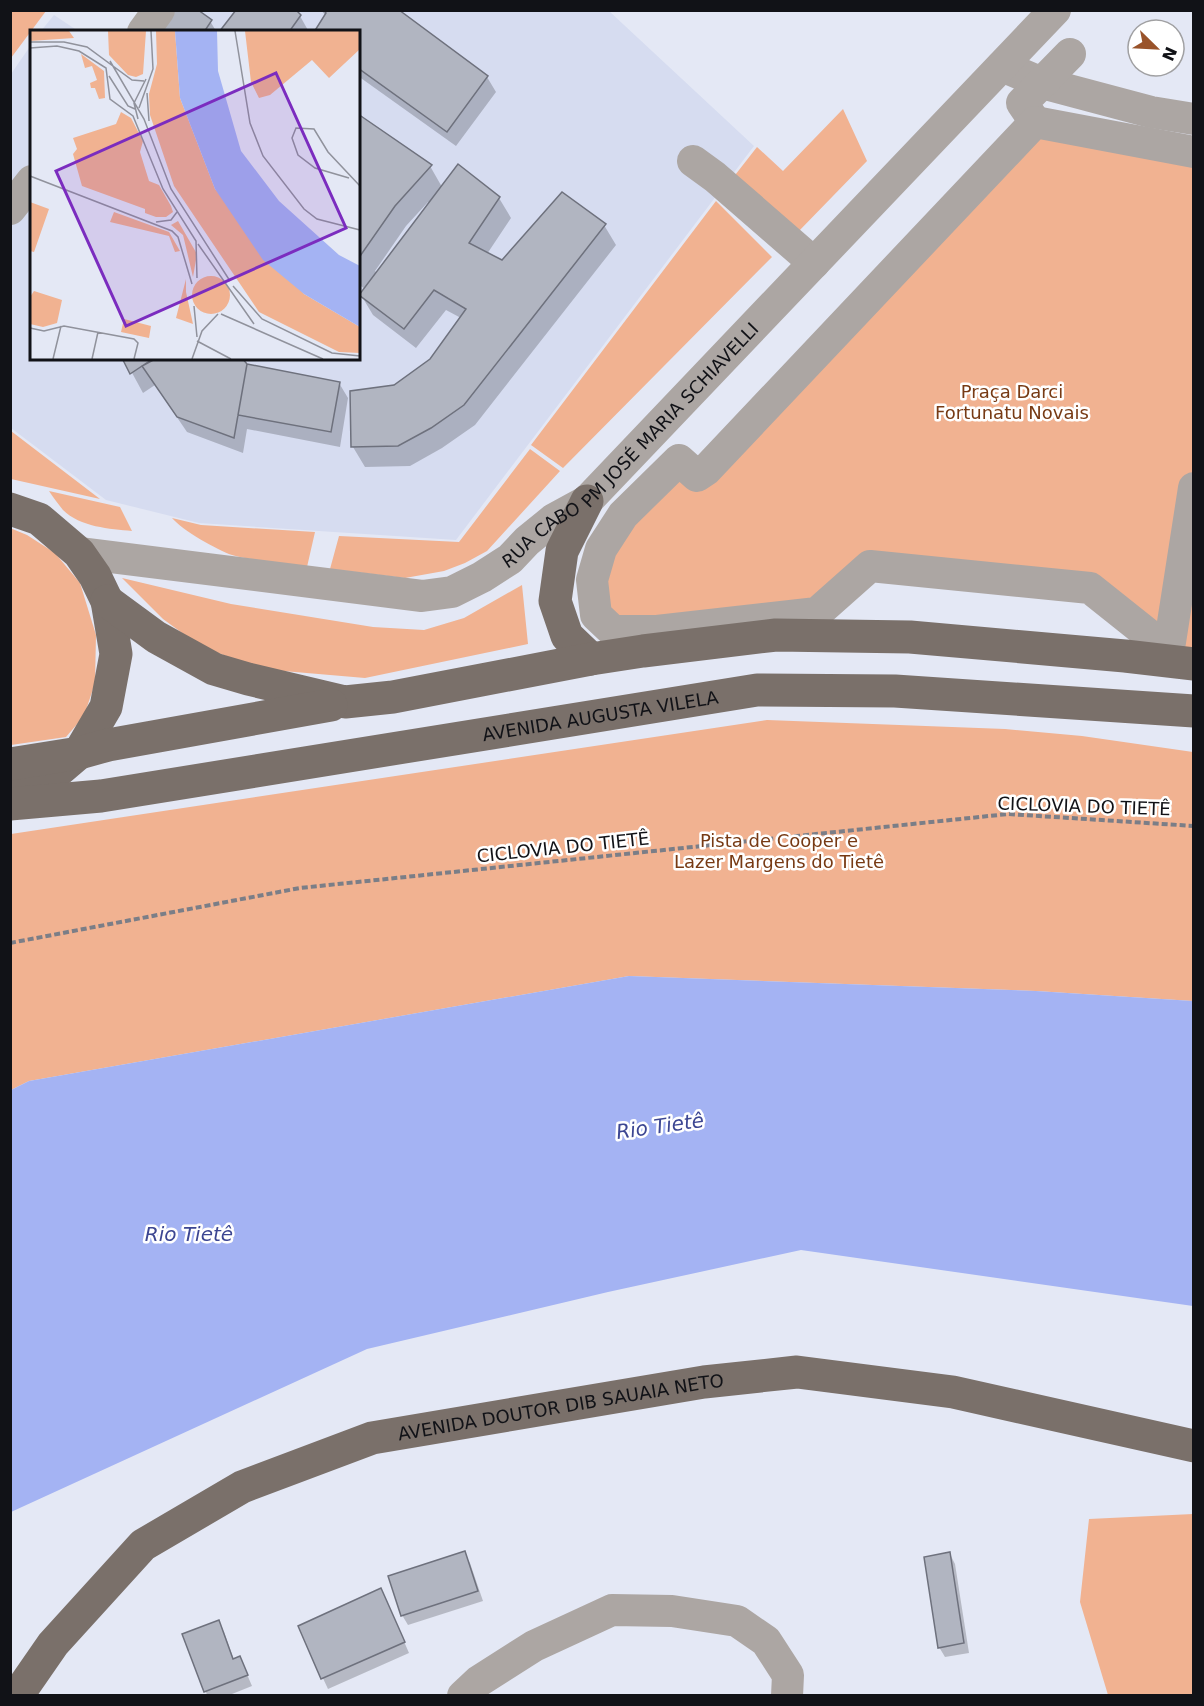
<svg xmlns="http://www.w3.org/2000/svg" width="1204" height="1706" viewBox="0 0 1204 1706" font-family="'DejaVu Sans',sans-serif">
<rect width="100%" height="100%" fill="#e4e8f5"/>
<path fill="#d6dcf0" d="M146 11H609L754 146 456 540 199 523 106 500 11 428V74L31 45 32 358H358V32L131 31Z
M54 15 78 31H41Z"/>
<path fill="#f1b291" d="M11 10 46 11 11 58 10 11Z
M843 109 867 161 798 232 732 179 757 147 783 171Z
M1031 118 1193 143V650L1175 649 1086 592 870 573 817 621 614 637 595 545 696 467Z
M716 201 772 257 563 468 531 445Z
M10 431H11L100 499 11 479Z
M530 449 560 471 487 551 465 563 444 571 405 578 330 569 339 536 459 542Z
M49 491 120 507 132 531C110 529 80 527 63 510 58 504 53 497 49 491Z
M172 518 201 525 315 532 307 567C284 563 254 561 232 555 217 550 182 530 172 518Z
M10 528 27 535 55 553 80 583 96 635 95 683 84 716 66 737 11 745Z
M122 578 231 604 373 627 424 630 464 618 522 585 528 644 365 678 260 669 200 646 163 619Z
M767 720 1005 729 1082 736 1193 752V1001L1036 991 629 976 29 1081 11 1090V834Z
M1193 1514V1695H1108L1080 1602 1089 1519Z"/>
<path fill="#a4b3f3" d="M629 976 1036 991 1193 1001V1306L801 1250 608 1292 367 1349 11 1512V1090L29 1081Z"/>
<path fill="#0003" fill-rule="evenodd" d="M321 10H397L487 77 496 92 456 146 358 76V32L326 16Z
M300 16 309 32H221Z
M210 21 216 31 160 32Z
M358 116 430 166 442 187 499 198 511 218 487 254 503 262 604 225 616 245 475 425 442 448 410 466 365 467 353 447 395 386 431 360 461 318 446 310 416 348 373 315 361 295 365 289 358 284ZM428 202 430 203 377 273 375 271 406 226Z
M124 358H240L247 365 339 383 348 398 340 447 247 429 243 453 187 432 155 385 143 393Z
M464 1553 470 1563 483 1601 408 1625 402 1615Z
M950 1554 955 1564 969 1653 945 1657 939 1647Z
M386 1600 409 1653 328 1689 299 1627Z
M218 1622 224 1632 234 1660 240 1658 252 1686 227 1696H208L205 1691Z"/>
<path fill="#b1b5c1" stroke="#6e717d" stroke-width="1.5" d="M173 10H198L212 20 204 32H158Z
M236 10H296L301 15 289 32H219Z
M324 10H399L488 76 447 132 358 68V32H314L326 13Z
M358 114 432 165 395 206 358 259Z
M458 164 500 197 469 243 502 260 562 192 606 224 464 405 431 428 398 446 351 447 350 391 394 385 430 359 466 309 434 290 404 329 359 295Z
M122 358H154L130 374Z
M157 358H242L247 364 234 438 177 417 142 366Z
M247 364 340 382 331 432 238 415Z
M465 1551 478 1591 401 1616 388 1576Z
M950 1552 964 1643 938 1648 924 1557Z
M381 1588 405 1642 321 1679 298 1626Z
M219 1620 233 1659 240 1656 248 1675 204 1692 182 1634Z"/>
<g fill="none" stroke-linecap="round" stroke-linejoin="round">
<path stroke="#7b7e87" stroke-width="4" stroke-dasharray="6 3" stroke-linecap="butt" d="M10 943 300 888 1008 814 1194 826"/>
<g stroke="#aca6a3" stroke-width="32">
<path d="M143 32 159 10"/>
<path d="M1002 66 1042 83 1151 112 1194 119"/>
<path d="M1035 122 1022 103 1070 54"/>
<path d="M1194 152 1035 122 706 470 697 476 679 460 623 515 601 549 592 580 596 615 613 631H657L817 613 870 566 1090 588 1154 639 1170 642 1194 488"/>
<path d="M693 161 715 177 814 263"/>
<path d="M10 209 32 181"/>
<path id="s1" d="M79 553 422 596 452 592 482 577 510 559 527 541 554 519 587 501 1055 10"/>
<path d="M463 1696 479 1681 534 1646 612 1610 672 1611 737 1621 766 1641 788 1675 787 1696"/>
</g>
<g stroke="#7a706a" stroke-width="33">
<path d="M587 501 562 551 555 601 567 636 591 659"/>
<path d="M10 509 39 519 79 553 95 576 107 601 116 654 106 707 79 753 38 788 12 797"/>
<path d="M107 601 156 637 214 669 248 679 345 702 393 697 591 659 643 651 776 635 910 637 1125 656 1194 664"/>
<path d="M10 764 79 753 108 745 331 705"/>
<path id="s2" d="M10 804 101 796 757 690 895 691 1194 711"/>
<path id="s3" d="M17 1696 53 1644 143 1545 242 1487 372 1438 704 1382 797 1372 953 1392 1194 1446"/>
</g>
</g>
<g text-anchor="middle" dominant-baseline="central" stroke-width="5" stroke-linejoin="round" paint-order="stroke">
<g font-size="18" fill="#773a14" stroke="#fff">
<text x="1012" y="391">Praça Darci<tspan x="1012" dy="21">Fortunatu Novais</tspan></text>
<text x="779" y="840">Pista de Cooper e<tspan x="779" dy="21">Lazer Margens do Tietê</tspan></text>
</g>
<g font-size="18" fill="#111217" stroke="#fff">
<text stroke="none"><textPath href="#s1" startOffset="609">RUA CABO PM JOSÉ MARIA SCHIAVELLI</textPath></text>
<text stroke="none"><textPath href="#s2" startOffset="597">AVENIDA AUGUSTA VILELA</textPath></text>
<text transform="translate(1084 806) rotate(2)">CICLOVIA DO TIETÊ</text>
<text transform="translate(563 847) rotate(-6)">CICLOVIA DO TIETÊ</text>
<text stroke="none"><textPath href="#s3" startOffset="642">AVENIDA DOUTOR DIB SAUAIA NETO</textPath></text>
</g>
<g font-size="20" font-style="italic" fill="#3c4692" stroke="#fff">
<text transform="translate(660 1126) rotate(-8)">Rio Tietê</text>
<text x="189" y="1234">Rio Tietê</text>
</g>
</g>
<g transform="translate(30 30)">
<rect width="330" height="330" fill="#e4e8f5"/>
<path d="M0 1H39L44 8 0 11ZM78 1H116L113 44 106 47 98 45 79 25ZM126 1H145L150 68 185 159 274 264 330 297V323L309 322 229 282 144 156 120 85 119 64 127 34ZM215 1H330V19L299 48 282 30 240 65 229 68 221 52ZM51 24 74 41 75 68 69 69 65 58H61L60 53 67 50 62 36 55 38ZM91 82 101 88 113 111 110 122 119 151 129 155 141 176 143 182 136 187H126L115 183V179L52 156 43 124 47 119 43 108 86 94ZM0 172 19 179 4 222 0 221ZM84 182 139 202 150 221 145 222 139 206 80 192ZM148 191 167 224 163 247 153 205 141 195ZM162 265a19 19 0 1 1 38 0a19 19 0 1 1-38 0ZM156 249V262L163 294 146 288ZM4 261 32 270 27 293 13 297 0 294V267ZM94 289 121 296 119 308 91 302Z" fill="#f1b291"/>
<path d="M145 1H187L188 41 211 121 249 171 309 225 330 236V297L274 264 233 230 185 159 150 68Z" fill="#a4b3f3"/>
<path fill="none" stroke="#90929c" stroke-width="1.5" d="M205 1 220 93 233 126 274 179 287 189 330 200M0 12H34L57 17 102 50 114 51M0 18 27 16 49 21 76 38 80 69 103 86 133 159 166 211 167 248M80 31 114 89 141 159 200 251M79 46 98 76 105 79M117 63 119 91M109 78 123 39 121 1M108 89 104 73 116 49M0 146 142 201 148 207 162 254M319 148 285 138 268 125 262 108 266 98 284 99 298 122 330 156M126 192 141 190 147 182M168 214 224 294M203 256 232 289 302 323 330 326M164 276 167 307M191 284 293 329M0 298 14 301 34 296 104 309 108 313 104 329M167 311 201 329M23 329 31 296M62 329 68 302M162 329 172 301 188 284"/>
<path fill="#7b2cbf" fill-opacity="0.15" stroke="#7b2cbf" stroke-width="3" d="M246 43 316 198 96 296 26 141Z"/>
<rect width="330" height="330" fill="none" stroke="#111217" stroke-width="3"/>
</g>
<rect width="1204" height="1706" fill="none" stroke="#111217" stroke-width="24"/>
<g transform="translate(1156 48) rotate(114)"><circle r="28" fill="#ffffff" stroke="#a0a0a2" stroke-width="1.5"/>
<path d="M0-4.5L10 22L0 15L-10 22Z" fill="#99532a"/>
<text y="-9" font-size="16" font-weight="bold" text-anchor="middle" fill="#111217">N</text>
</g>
</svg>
